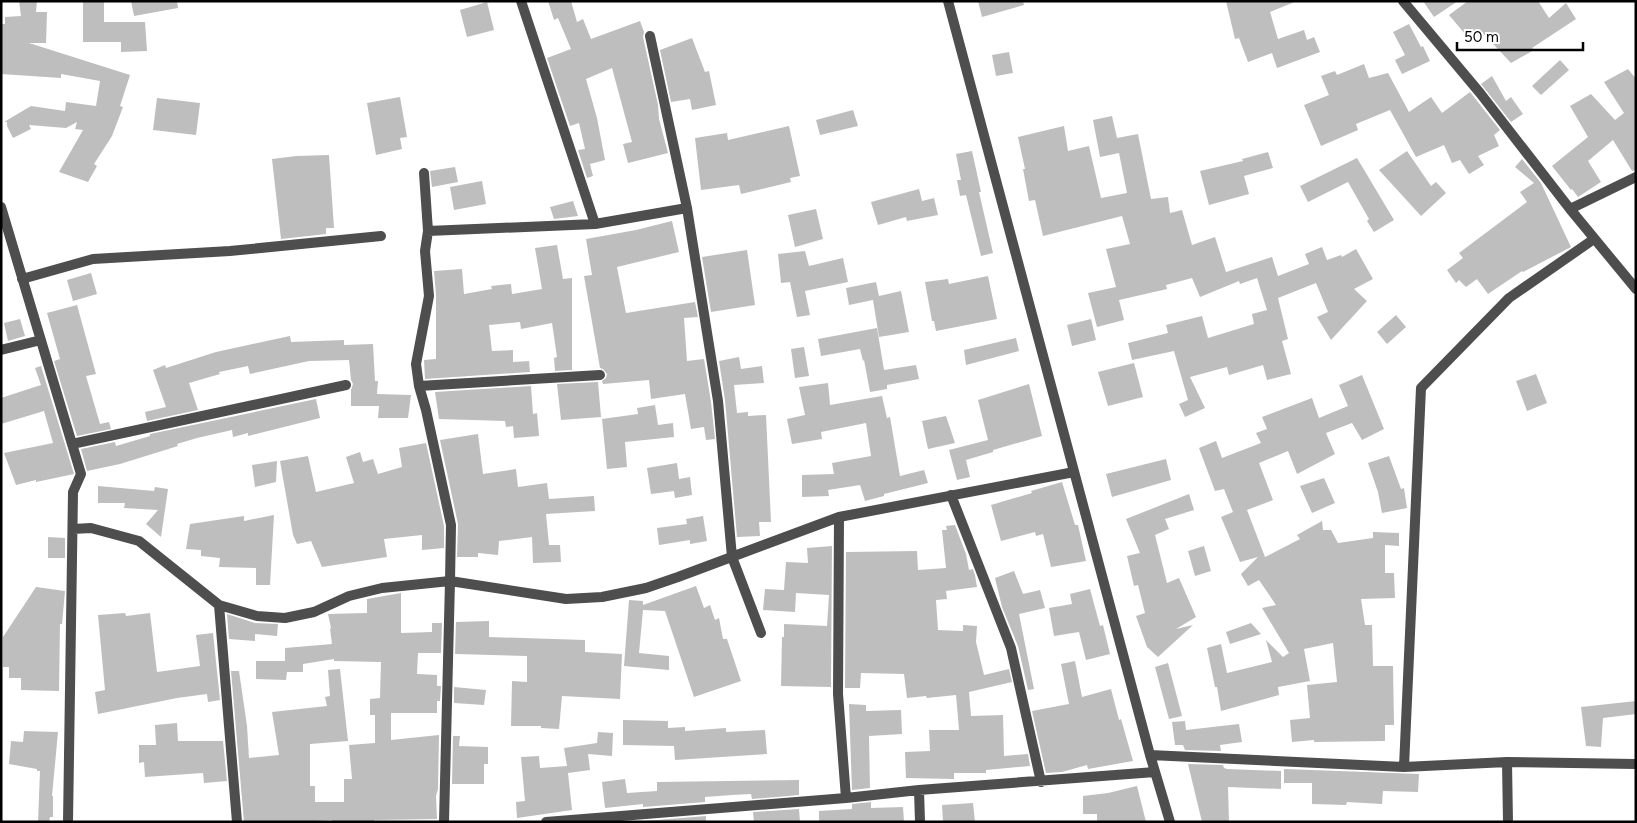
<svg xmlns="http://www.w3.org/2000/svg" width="1637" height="823" viewBox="0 0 1637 823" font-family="Figtree,sans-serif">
<rect width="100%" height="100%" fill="#fff"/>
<path fill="#bebebe" d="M19 1H37L36 12H47L46 43H29L130 75 120 106 123 107 112 136 94 164 97 166 88 182 59 172 83 130 75 129 77 122 66 128 29 125 31 129 13 138 7 126V122H4L31 106 65 111 66 102 96 106 100 81 61 74V78L1 74V24H5V17L21 16Z
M83 1H104V22H145L147 51 121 52V42H83Z
M131 1H177L178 8 134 16Z
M548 1H571L577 22 583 19 591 39 640 21 644 32 643 37 658 105 659 119 668 153 628 163 623 144 632 142 612 68 586 79 597 118 605 160 590 164 593 176 587 178 578 150 585 149 579 123 570 126 547 58 571 49 558 18 554 20Z
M978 1H1023L1024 5 982 17Z
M1226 1H1297L1270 12 1278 39 1304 30 1307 40 1314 37 1320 52 1277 68 1272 53 1248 62 1239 38 1235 39Z
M1423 1H1458L1434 17Z
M1468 1H1538L1549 18 1566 3 1576 19 1532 48 1534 50 1511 63 1481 31 1470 40 1449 15Z
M487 2 494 30 467 37 460 10Z
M1409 24 1421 47 1423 46 1430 61 1402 74 1395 60 1405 55 1393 32Z
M692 38 705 72 709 71 716 105 692 110 690 99 671 102 660 50Z
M1009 52 1013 73 996 76 992 55Z
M1560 60 1569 70 1541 95 1532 86Z
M1364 64 1369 78 1388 73 1409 112 1431 97 1442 113 1470 92 1500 130 1494 135 1499 146 1478 156 1484 165 1469 174 1460 160 1452 163 1444 145 1416 157 1390 110 1356 124 1358 130 1321 146 1304 105 1329 95 1321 76 1335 71 1337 75Z
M1628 69 1636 79V170L1632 171 1613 140 1588 161 1601 182 1578 197 1572 189 1571 190 1552 166 1588 137 1570 106 1591 94 1615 120 1624 113 1604 82Z
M1492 76 1506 101 1511 97 1523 114 1511 122 1481 84Z
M400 97 407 137 400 138 402 149 376 155 367 103Z
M157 98 200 103 196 135 153 130Z
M853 110 858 126 820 135 816 120Z
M1112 116 1117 138 1138 134 1151 199 1168 197 1170 213 1182 210 1192 245 1215 237 1226 272 1272 257 1278 276 1309 264 1305 254 1322 247 1327 260 1341 255 1342 257 1356 249 1373 279 1354 289 1367 301 1331 340 1317 317 1328 312 1316 283 1278 298 1288 339 1282 341 1291 374 1267 380 1263 365 1229 375 1227 367 1190 377 1205 408 1185 417 1179 404 1188 400 1174 351 1132 360 1128 343 1168 333 1166 325 1202 316 1208 338 1254 324 1252 314 1267 310 1257 278 1240 284 1239 281 1200 297 1192 278 1166 285 1167 289 1119 300 1124 320 1097 327 1088 293 1116 287 1106 249 1130 244 1122 216 1043 236 1035 200 1029 201 1023 169H1025L1018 137 1064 126 1068 151 1089 146 1101 198 1127 193 1119 153 1100 157 1093 120Z
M789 126 800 176 790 178 791 182 741 194 739 185 701 190 695 138 727 133 728 140Z
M972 151 981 192H979L993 253 981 256 966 195 960 196 957 180H961L956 154Z
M1407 151 1431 186 1436 182 1446 193 1421 216 1379 170Z
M1268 152 1273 168 1244 176 1249 194 1209 205 1200 171 1243 161 1242 159Z
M329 155 334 228H326V234L281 239 272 159 296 156Z
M1357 158 1394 220 1374 232 1367 221 1369 219 1348 182 1308 202 1300 186Z
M1522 159 1541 183 1571 247 1523 272 1522 271 1488 294 1477 279 1466 287 1459 280 1456 283 1447 270 1463 258 1459 253 1527 202 1520 192 1534 183 1515 167Z
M455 167 458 182 432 187 430 171Z
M482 181 486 204 454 210 450 187Z
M919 189 922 201 934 198 938 215 907 221 906 217 878 225 871 202Z
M573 201 578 216 554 219 550 207Z
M816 209 823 239 795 247 788 215Z
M672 221 679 252 617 267 626 313 695 302 698 317 684 318 687 361 704 359 711 402 715 439 706 440 704 427 691 429 685 394 651 399 649 380 603 384 602 381 606 378 607 374 603 369 600 368 584 276 592 275 586 239 636 230Z
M557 245 563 279 572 278V370L555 371 554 358 557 357 552 323 521 329 520 322 489 325 492 351 513 350V362L529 361 530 372 425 379 424 360 436 359V295L434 271 462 269 464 294 492 289 491 286 511 284 512 294 542 289 535 248Z
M747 250 755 305 711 312 702 257Z
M805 251 809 266 843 258 848 282 805 291 810 315 797 317 790 282 781 283 778 254Z
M91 273 97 294 73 301 67 280Z
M988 276 997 319 936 331 934 321H932L925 282 948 279 949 284Z
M876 282 879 296 901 291 909 332 879 337 873 300 849 305 846 288Z
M77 305 96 374 86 376 100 424 109 422 111 429 77 436 54 361 60 359 47 313Z
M1396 315 1406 327 1387 344 1377 332Z
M20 319 25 336 8 341 4 323Z
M1091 319 1096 340 1072 346 1067 325Z
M877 328 884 370 916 365 919 379 887 385V389L870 392 864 360 863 361 860 349 821 356 818 339Z
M290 336 291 342 344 340V345L373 344 375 381H378L377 394 411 395 408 418H378L379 406H351V390L353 384 351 380 349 360 309 361 250 374 248 366 219 372 220 374 189 383 198 410 147 421 145 412 166 407 153 370 165 365 166 368 216 352Z
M1016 338 1019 351 966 365 964 350Z
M804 347 809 376 795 378 791 349Z
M739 357 741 369 762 366 764 383 734 385 737 413 748 412V416L766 415 771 522H759L760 536 737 537 725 400 719 361Z
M1134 363 1143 397 1108 406 1098 372Z
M41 366 74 474 36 482V480L16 485 4 453 53 443 44 411 1 424V398L41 385 35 368Z
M1536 374 1547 403 1527 411 1516 381Z
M1362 375 1384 429 1362 440 1352 423 1326 433 1335 454 1297 474 1288 451 1259 463 1273 500 1247 510 1265 557 1300 539 1297 535 1322 521 1323 530H1331L1338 543 1373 538V532L1399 533V546L1385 545V573H1394L1395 598 1361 599 1365 625H1372L1373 666H1393L1394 725H1385V741L1314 742V740L1292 742 1290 720 1310 718 1307 685 1337 682 1333 643 1304 649 1310 681 1278 687 1279 695 1221 711 1217 687H1215L1207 648 1221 644 1227 673 1272 662 1266 640 1283 657 1289 653 1262 608 1276 605 1259 580 1248 586 1241 574 1258 557 1240 562 1221 517 1233 512 1224 489 1215 491 1199 448 1216 441 1222 458 1261 443 1256 433 1267 429 1262 417 1312 398 1319 418 1348 406 1339 385Z
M598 382 601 417 561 420 557 384Z
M828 383 830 405 882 396 887 418 890 417 900 476 924 470 928 483 884 494V496L865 501 860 485 828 490 829 496 802 497V475L834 474 832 463 871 456 866 423 821 432 822 439 792 444 787 419 805 415 799 387Z
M1029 384 1042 436 993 450V452L966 460 970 477 957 480 949 450 988 440 978 400Z
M531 386 533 414 537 413 539 436 514 438 513 426 506 427 505 421 439 419 435 392Z
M316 399 320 418 248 436V433L233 437 232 430 197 438 177 444 178 446 120 464 87 471 81 449 115 442 116 446 150 436V434Z
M655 405 658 425 673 423 674 437 625 442 627 467 607 469 602 419 638 414 637 408Z
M946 416 955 443 928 449 922 421Z
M478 434 483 474 516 469 518 487 547 483 549 499 594 496 595 511 546 514 549 545H560L561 562 533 563 532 537 499 541 498 555 478 553V557H457L458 524 440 440Z
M426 443 444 526V548L422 550V535L384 539 387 557 322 567 311 541 297 544 293 535 280 461 308 456 316 492 354 483 346 457 360 452 363 462 373 459 378 474 402 467 399 448Z
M1389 456 1401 489 1404 488 1407 508 1382 513 1378 492 1368 463Z
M1166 459 1171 480 1112 497 1106 474Z
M277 461 276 482 255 487 252 465Z
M677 463 679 479 690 477 692 495 675 498 674 491 651 494 647 468Z
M1324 478 1335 503 1312 513 1300 486Z
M1062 482 1075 525H1078L1086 561 1051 567 1043 534 1036 536 1035 532 1001 541 991 505 1032 493 1031 491Z
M98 486 154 491 155 487 168 489 161 537 146 524 158 510 124 508 125 503H98Z
M1189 494 1194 510 1165 519 1169 529 1155 535 1167 583 1179 578 1196 617 1176 629 1193 625 1158 657 1147 647 1136 616 1145 613 1138 585 1134 586 1127 556 1140 553 1126 519Z
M274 515 270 585H256V568L219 567 220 558 201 556V550L186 549 190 524 244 516V521Z
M703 516 707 541 690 544V540L659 545 657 528 687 524 686 519Z
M955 525 966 554 969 570 973 569 975 575 977 587 946 591 947 599 936 600 938 630 963 631V625L977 626 976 642 984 675 1009 669 1012 682 969 692 971 716 1003 715 1004 756 1028 754 1030 766 986 770V773H954V779L906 778 905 752 930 751 929 730H959L956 695 927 698 926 696 907 698 904 674 861 673 860 688H845L846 552 917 551 918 570 946 568 942 530H947L946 526Z
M48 537 65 538V558H48Z
M832 546 831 687 781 686 782 637H784V624L827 626 829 595 796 593 795 612 763 610 765 589 784 590 786 562 808 563 807 548Z
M1204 546 1211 571 1195 576 1188 551Z
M1014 571 1023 594 1040 590 1045 608 1019 614 1034 689 1028 690 1018 646 1002 607 995 578Z
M696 586 704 608 710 605 715 620 719 618 723 639H727L741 681 694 697 665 611 643 610 639 653 669 656V670L624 666 629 600 643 601V605Z
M36 587 65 591 62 624H60L59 691 21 690V678H9V667H3V637Z
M1090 589 1100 626 1103 625 1110 654 1086 660 1079 632 1054 636 1049 608 1072 604 1070 594Z
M401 593V633L432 632V623H442L441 653H418L417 674 437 675V686H441L440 701H437V713H391V740L439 735 438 789 436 796 437 819 374 820V822H332V820L300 822H244L231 671H239L247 726 249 758 279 755 272 712 327 706 325 697 330 696 328 670 340 669 348 741 310 744V786H315V802H344V779H352L349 745 375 743V715H370V699L380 698 381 662 334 661V659L303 664V672H287L286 680 256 679V661H285V648L332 644 330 629 331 628 328 614 367 613V599Z
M125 613 126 616 150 613 157 672 200 666 196 635 213 633 220 700 208 702 207 694 177 698 98 714 95 692 105 690 98 615Z
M227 614 255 623 278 624 277 636 255 634V641L229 639Z
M489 621V637L585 640V652L622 654 620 699 562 696 559 729 541 728V726H511L512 681 527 682V656L455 654 456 622Z
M1251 623 1261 634 1230 644 1226 632Z
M1075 661 1082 697 1111 689 1119 720 1121 719 1133 761 1088 769 1087 765 1062 772 1046 773 1032 711 1069 704 1061 664Z
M1168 663 1182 716 1169 719 1155 667Z
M454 687 486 690 484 705 454 703Z
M1636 701V714L1603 718 1601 747 1586 746 1581 707Z
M849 704 866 705V711L901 710 902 734 869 736 870 788 852 790Z
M623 720 668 721V728L685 727V731L726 728V732L765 730 767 754 675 760 674 746 623 745Z
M1185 721 1186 730 1239 724 1242 742 1220 745 1221 751 1185 750 1183 745H1175L1172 722Z
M177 723 178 741H223L227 781 204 783 203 773 145 777 144 762 139 763V745H156L155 725Z
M24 731 58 732 52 796H53V817H50L49 822H38L40 771H37V769L9 764 11 741 23 742Z
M598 732 613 733 612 756 588 754 590 770 568 773 572 810 517 818 516 802 525 801 521 757 539 756 540 768 567 766 564 748 597 743Z
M453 736H460L459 746 488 747V764H484V784H452Z
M1188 764 1223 765 1224 768 1227 769 1281 771V789L1228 787 1229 822H1202Z
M1284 769 1419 774 1418 792 1383 791 1382 804 1347 802 1346 805 1312 804V783H1284Z
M625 779 627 793 657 791V782L799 780V795L752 799 751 794 732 795 705 797V802L643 807V804L605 808 602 782Z
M1137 786 1146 822H1097V814H1083V796L1108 793Z
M871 802V808L903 807 904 822H819V811L852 809V804Z
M973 803 975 822H943L942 805Z
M799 809 800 822H754L753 812Z
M706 816V822H644V821Z"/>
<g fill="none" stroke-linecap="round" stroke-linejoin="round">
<path stroke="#4e4e4e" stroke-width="10" d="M521 1 595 224
M948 1 1150 755 1170 822
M1403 1 1480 93 1570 209 1636 289
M650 36 687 208
M424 173 428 231
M1 207 81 474 73 492 68 822
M1570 209 1636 177
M22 279 93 259 230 251 381 236
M1 350 41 340
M419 386 416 364 429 296 425 251 428 231 595 224 687 208 718 401 732 557 761 633
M72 444 346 385
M951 495 1011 648 1041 782
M839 517 838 694 846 798
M73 529 91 528 139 541 219 605 257 616 285 618 314 612 349 596 382 588 450 581 451 525 426 410 419 386 600 375
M219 605 237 822
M1150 755 1404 767 1507 762 1636 764
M1507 762 1508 822
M1404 767 1421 388 1509 298 1594 239
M919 790 920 822
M444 822 450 581 566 599 602 597 646 588 678 577 839 517 1074 472
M546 822 846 798 919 790 1155 772"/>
</g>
<rect width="1637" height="823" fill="none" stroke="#000000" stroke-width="5"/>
<path d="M1457 42v8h126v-8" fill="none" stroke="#000000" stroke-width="2.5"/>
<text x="1464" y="42" font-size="15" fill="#000000" stroke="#ffffff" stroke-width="4" paint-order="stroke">50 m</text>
</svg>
